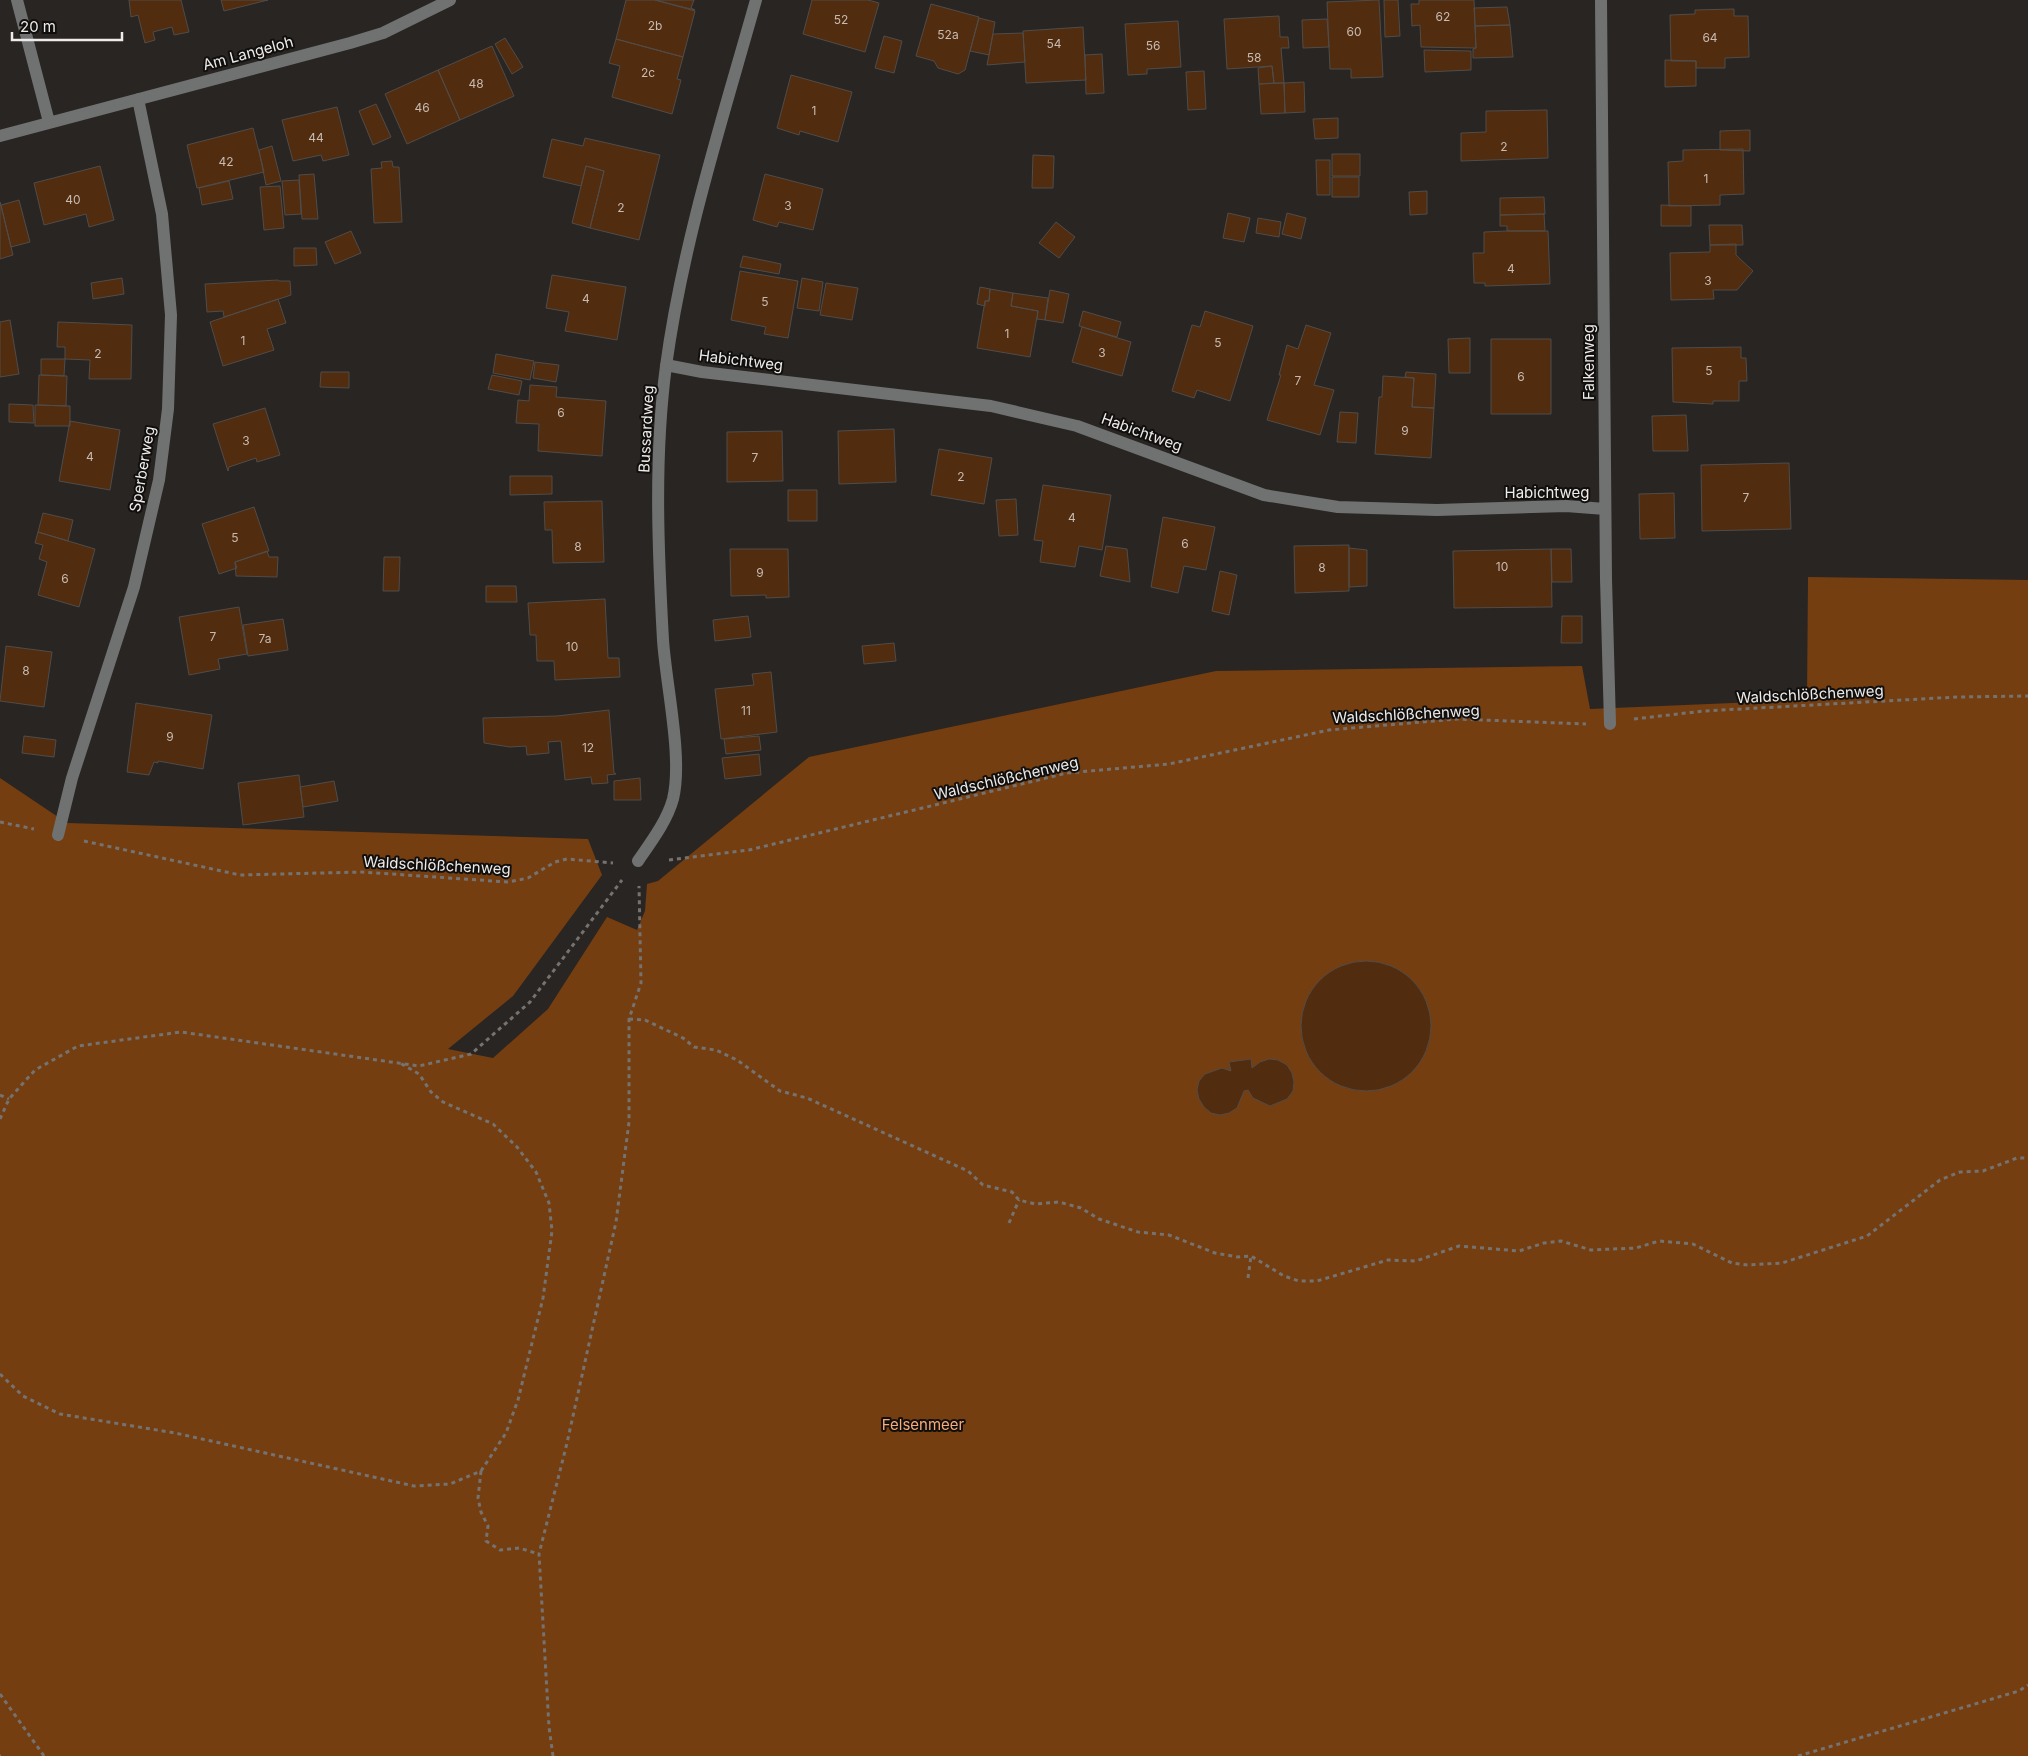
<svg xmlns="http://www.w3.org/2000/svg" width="2028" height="1756" viewBox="0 0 2028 1756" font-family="Inter,sans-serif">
<rect width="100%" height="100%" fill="#292523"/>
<path fill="#753e11" d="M1808 577 2028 580V1756H0V778L67 823 588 839 602 875 513 996 448 1049 493 1058 548 1009 607 917 637 930 645 911 647 884 658 881 809 757 1216 671 1582 666 1590 709 1807 700Z"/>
<path fill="#512c0f" stroke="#504c49" d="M129 0H181L189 32 174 35 172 27 153 32 155 40 145 43 138 15 131 17Z
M221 0H268L224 11Z
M626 0H655L695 11 683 57 616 39Z
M655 0H694L691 8 695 10Z
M812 0H868L879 3 865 52 803 34Z
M1379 0 1383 77 1351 78V69H1330L1327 2Z
M1384 0H1398L1400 36 1385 37Z
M1419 0H1474L1476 48 1421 47 1420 25 1412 26 1411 4H1419Z
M931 4 979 17 965 70 958 74 938 68 934 61 916 56Z
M1507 7 1510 25 1475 26 1474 8Z
M1734 9V16H1748L1749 57 1725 58V68H1696V61H1671L1670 15 1695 14V10Z
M1279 16 1280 37H1288L1289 48H1281L1284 83H1274L1272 66 1227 69 1224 19Z
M979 18 995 22 989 55 970 51Z
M1327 19 1329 47 1303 48 1302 20Z
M1178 21 1181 67 1147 69V74L1128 75 1125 24Z
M1510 25 1513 57 1473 58V49L1476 48 1475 26Z
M1083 27 1086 80 1026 83 1023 31Z
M1023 33 1025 62 987 65 993 34Z
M884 36 902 41 894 73 875 68Z
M505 38 523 67 512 74 495 44Z
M616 39 683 57 677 79 681 80 672 114 612 97 620 66 609 63Z
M492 46 514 96 460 120 438 70Z
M1424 50 1471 51V70L1425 72Z
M1102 54 1104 93 1086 94 1085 55Z
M1665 60 1696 61V86L1665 87Z
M1272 66 1274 83 1259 84 1258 68Z
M438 70 460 120 407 144 385 94Z
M1204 71 1206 109 1188 110 1186 72Z
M791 75 852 92 838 142 800 131 799 135 777 128Z
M1304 82 1305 112 1285 113 1284 83Z
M1284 83 1285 113 1261 114 1259 84Z
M376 104 391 137 373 145 359 111Z
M337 107 349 155 323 161 321 155 293 161 282 120Z
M1547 110 1548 158 1461 161V133L1486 132V111Z
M1338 118V138L1315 139 1313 119Z
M253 128 264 172 197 188 187 145Z
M1750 130V151L1720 150V131Z
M585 138 660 155 639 240 590 228 604 171 586 166 581 186 543 177 552 139 583 146Z
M272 146 281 181 266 185 259 150Z
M1743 149 1744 194 1720 195V205L1669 206 1668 162 1683 161V150Z
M1332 154H1360V176H1332Z
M1033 155 1054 156 1053 188H1032Z
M1316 160H1330V195H1317Z
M392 161 393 167H399L402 222 374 223 371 169 382 168 381 162Z
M100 166 114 220 89 227 86 214 44 225 34 183Z
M586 166 604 171 590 228 572 223Z
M314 174 318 219H302L299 175Z
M765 174 823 189 813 230 779 222 777 227 753 220Z
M1332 177H1359V197H1332Z
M299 180 301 214 285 215 282 181Z
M229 181 233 199 202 205 199 188Z
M280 186 284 228 264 230 260 187Z
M1427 191V214L1410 215 1409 192Z
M1544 197 1545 214 1500 215V198Z
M19 200 30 242 11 247 1 205Z
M0 202 13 255 0 259Z
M1661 205 1691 206V226H1661Z
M1228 213 1250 218 1244 242 1223 238Z
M1287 213 1306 218 1301 239 1282 234Z
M1544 214 1545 231H1507V226H1500V215Z
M1258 218 1281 222 1279 237 1256 233Z
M1056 222 1075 237 1059 258 1039 243Z
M1709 225H1742L1743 245H1710Z
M351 231 361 253 335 264 325 242Z
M1507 231H1548L1550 284 1485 286V283H1474L1473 253H1484V232Z
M1736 244V255L1753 271 1737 290H1713L1714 299 1671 300 1670 253 1710 252V245Z
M294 248H316L317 265 294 266Z
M743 256 781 264 779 274 740 267Z
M740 271 798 281 788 338 764 334 766 327 731 320Z
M552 275 626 287 617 340 565 331 569 312 546 308Z
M122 278 124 294 93 299 91 283Z
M802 278 823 282 819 311 797 308Z
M278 280 279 281H290L291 295 224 317 223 311 207 312 205 284Z
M826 283 858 288 852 320 820 315Z
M980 287 990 289 989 301H985V306L977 304Z
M990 289 1013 293 1011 306 1038 311 1030 357 977 348 985 301H989Z
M1050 290 1069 294 1063 323 1045 320Z
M1013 293 1048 298 1045 320 1037 319 1038 311 1011 306Z
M278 299 286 323 267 329 274 350 223 366 210 322Z
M1083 311 1121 322 1117 337 1079 326Z
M1205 311 1253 326 1230 401 1197 390 1194 398 1172 391 1192 325 1200 327Z
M10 320 19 374 0 377V322Z
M58 322 132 325 131 379H89L90 360 65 359V347H57Z
M1306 325 1331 333 1314 385 1334 390 1320 435 1267 420 1281 375H1279L1287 345 1298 349Z
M1082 327 1131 342 1122 376 1072 362Z
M1470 338V373H1449L1448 339Z
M1491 339H1551V414H1491Z
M1741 347V358H1746L1747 381H1739V401H1713V404L1673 402 1672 348Z
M496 354 534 361 530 380 493 373Z
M41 359H65L64 376 41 375Z
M535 362 559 365 556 382 533 378Z
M321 372H349V388L320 387Z
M1406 372 1436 374 1434 408 1412 407 1414 378 1405 377Z
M39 375 67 376 66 406 38 405Z
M492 375 522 381 519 395 488 389Z
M1383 376 1414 378 1412 407 1434 408 1431 458 1375 454 1379 397H1382Z
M530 385 557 387 556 397 606 401 602 456 538 451 539 424 516 423 518 400 529 401Z
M9 404 33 405 34 423 9 422Z
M35 405 70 406V426H35Z
M265 408 280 455 257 462 256 458 229 467 228 471 213 424Z
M1340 412 1358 413 1356 443 1337 442Z
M1686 415 1688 451H1653L1652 416Z
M70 421 120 430 110 490 59 481Z
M894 429 896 482 839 484 838 431Z
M782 431 783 481 727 482V432Z
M939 449 992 458 984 504 931 495Z
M1789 463 1791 529 1702 531 1701 465Z
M510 476H552V494L510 495Z
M1043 485 1111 495 1102 550 1079 546 1075 567 1040 562 1043 541 1034 540Z
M788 490H817V521H788Z
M1674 493 1675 538 1640 539 1639 494Z
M1016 499 1018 535 999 536 996 500Z
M602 501 604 562 553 563 552 530H545L544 502Z
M254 507 269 551 235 562 237 568 219 574 202 524Z
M43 513 73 520 68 541 38 532Z
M1163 517 1215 527 1206 570 1184 566 1178 593 1151 587Z
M38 532 95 549 79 607 38 595 47 562 39 559 43 545 35 543Z
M1349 545V591L1295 593 1294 546Z
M1106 546 1127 549 1130 582 1100 576Z
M1349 548 1367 550V586L1349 587Z
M730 549H788L789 597 766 598V595L731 596Z
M1551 549H1571L1572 582H1552Z
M1551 549 1552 607 1454 608 1453 551Z
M267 551 269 557H278L277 577 236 576 235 562Z
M384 557H400L399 591H383Z
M1220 571 1237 575 1229 615 1212 611Z
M486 586H516L517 602H486Z
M605 599 608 658H619L620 677 555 680 554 661H537L536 635H530L528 603Z
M239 607 247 654 218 659 220 669 189 675 179 617Z
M748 616 751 637 715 641 713 620Z
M1562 616H1582V643H1561Z
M283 619 288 650 248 656 243 625Z
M894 643 896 661 864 664 862 646Z
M6 646 52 652 44 707 0 701Z
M771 672 777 732 721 739 715 689 754 685 752 674Z
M136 703 212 715 203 769 158 761V763L154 762 149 775 127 772Z
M609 710 614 773 616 774 607 775 608 783 592 784 591 777 565 780 561 741 548 742 549 753 527 755 526 746 510 747 484 743 483 718 557 716Z
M24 736 56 740 54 757 22 753Z
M759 736 761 750 726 754 724 739Z
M759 754 761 775 725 779 722 758Z
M299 775 304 817 243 825 238 783Z
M640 778 641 800H614V781Z
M334 781 338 801 303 807 300 787Z
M1301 1026a65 65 0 1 1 130 0a65 65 0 1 1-130 0Z
M1251 1059 1252 1068 1260 1062 1269 1059 1278 1060 1287 1065 1292 1073 1294 1082 1293 1091 1287 1099 1270 1106 1253 1098 1248 1090 1244 1091 1237 1108 1229 1113 1220 1115 1211 1113 1204 1107 1199 1099 1197 1090 1199 1081 1205 1074 1222 1068 1231 1071 1229 1062Z"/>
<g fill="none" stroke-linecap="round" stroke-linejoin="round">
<path stroke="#757270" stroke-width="3" stroke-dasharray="4 4" stroke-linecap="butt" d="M1634 719 1704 711 1957 697 2028 696
M0 822 34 829
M84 841 240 875 362 872 508 882 528 878 555 862 567 859 613 863
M669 860 749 850 1067 773 1169 764 1329 730 1457 719 1586 724
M629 1019 645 1020 683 1038 694 1047 716 1050 737 1060 780 1091 807 1098 968 1171 983 1185 1012 1192 1019 1200 1035 1204 1059 1202 1081 1208 1099 1219 1138 1232 1169 1235 1215 1253 1238 1257 1251 1256 1284 1276 1299 1281H1317L1388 1260 1416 1261 1459 1246 1519 1251 1544 1243 1561 1241 1591 1250 1636 1248 1659 1241 1693 1244 1732 1263 1748 1265 1782 1263 1867 1236 1940 1180 1960 1172 1983 1171 2017 1158H2028
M0 1095 9 1099
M0 1119 9 1099 35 1070 78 1046 181 1032 419 1066 471 1054 530 1002 622 880
M1009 1223 1019 1200
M1248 1278 1251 1256
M0 1374 23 1396 60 1414 175 1433 414 1486 450 1484 481 1471 506 1433 518 1400 543 1298 552 1231 549 1203 536 1172 517 1147 493 1124 443 1102 431 1092 419 1074 400 1063
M481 1471 478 1498 481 1512 488 1526 486 1541 500 1550 519 1548 539 1554
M0 1694 44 1756
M0 1756H1
M553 1756 549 1727 539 1554 567 1443 616 1222 629 1122V1019L641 983 639 886
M1798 1756 2019 1691 2028 1685"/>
<path stroke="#707272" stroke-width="12" d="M17 0 49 122
M1601 0 1606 579 1610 724
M0 136 350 43 383 33 450 0
M666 365 702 372 991 406 1077 426 1264 495 1338 507 1437 510 1566 506 1605 509
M58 835 72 778 134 587 159 480 168 409 171 315 162 214 138 99
M638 861C651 842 667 821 673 799 683 758 666 685 663 640 658 550 654 456 666 366 683 241 722 121 756 0"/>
</g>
<g text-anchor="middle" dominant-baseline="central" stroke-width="4" stroke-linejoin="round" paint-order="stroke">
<g font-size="12" fill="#c7bbb2">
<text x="1443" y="16">62</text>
<text x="841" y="19">52</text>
<text x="655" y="25">2b</text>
<text x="1354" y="31">60</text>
<text x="948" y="34">52a</text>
<text x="1710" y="37">64</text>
<text x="1054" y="43">54</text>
<text x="1153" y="45">56</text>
<text x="1254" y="57">58</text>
<text x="648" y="72">2c</text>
<text x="476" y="83">48</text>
<text x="422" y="107">46</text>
<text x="814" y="110">1</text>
<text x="316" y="137">44</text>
<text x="1504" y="146">2</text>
<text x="226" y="161">42</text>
<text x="1706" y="178">1</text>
<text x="73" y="199">40</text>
<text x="788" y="205">3</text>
<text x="621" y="207">2</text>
<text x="1511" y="268">4</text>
<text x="1708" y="280">3</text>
<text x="586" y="298">4</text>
<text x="765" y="301">5</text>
<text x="1007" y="333">1</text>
<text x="243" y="340">1</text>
<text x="1218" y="342">5</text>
<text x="1102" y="352">3</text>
<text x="98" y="353">2</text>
<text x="1709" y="370">5</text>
<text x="1521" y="376">6</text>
<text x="1298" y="380">7</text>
<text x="561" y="412">6</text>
<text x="1405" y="430">9</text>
<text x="246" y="440">3</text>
<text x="90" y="456">4</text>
<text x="755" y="457">7</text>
<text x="961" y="476">2</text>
<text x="1746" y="497">7</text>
<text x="1072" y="517">4</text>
<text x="235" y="537">5</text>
<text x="1185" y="543">6</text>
<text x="578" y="546">8</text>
<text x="1502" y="566">10</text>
<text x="1322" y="567">8</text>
<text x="760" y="572">9</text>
<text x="65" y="578">6</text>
<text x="213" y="636">7</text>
<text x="265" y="638">7a</text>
<text x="572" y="646">10</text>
<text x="26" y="670">8</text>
<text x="746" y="710">11</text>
<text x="170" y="736">9</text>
<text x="588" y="747">12</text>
</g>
<g font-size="15" fill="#eeebe9" stroke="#100f0d">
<text transform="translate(248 53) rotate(-15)">Am Langeloh</text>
<text transform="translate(741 360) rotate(7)">Habichtweg</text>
<text transform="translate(1588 362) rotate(-90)">Falkenweg</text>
<text transform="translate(646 429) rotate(-87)">Bussardweg</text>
<text transform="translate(1142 432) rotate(20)">Habichtweg</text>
<text transform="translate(142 469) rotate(-80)">Sperberweg</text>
<text x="1547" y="492">Habichtweg</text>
<text transform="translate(1810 694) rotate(-3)">Waldschlößchenweg</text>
<text transform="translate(1406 714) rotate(-3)">Waldschlößchenweg</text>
<text transform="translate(1006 778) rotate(-13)">Waldschlößchenweg</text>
<text transform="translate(437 865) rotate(3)">Waldschlößchenweg</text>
</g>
<g font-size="15" fill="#f9aa75" stroke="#100f0d">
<text x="923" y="1424">Felsenmeer</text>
</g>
</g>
<path d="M12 32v8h110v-8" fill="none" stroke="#eeebe9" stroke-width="2.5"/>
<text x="20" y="32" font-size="15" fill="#eeebe9" stroke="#100f0d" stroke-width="4" paint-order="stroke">20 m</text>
</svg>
